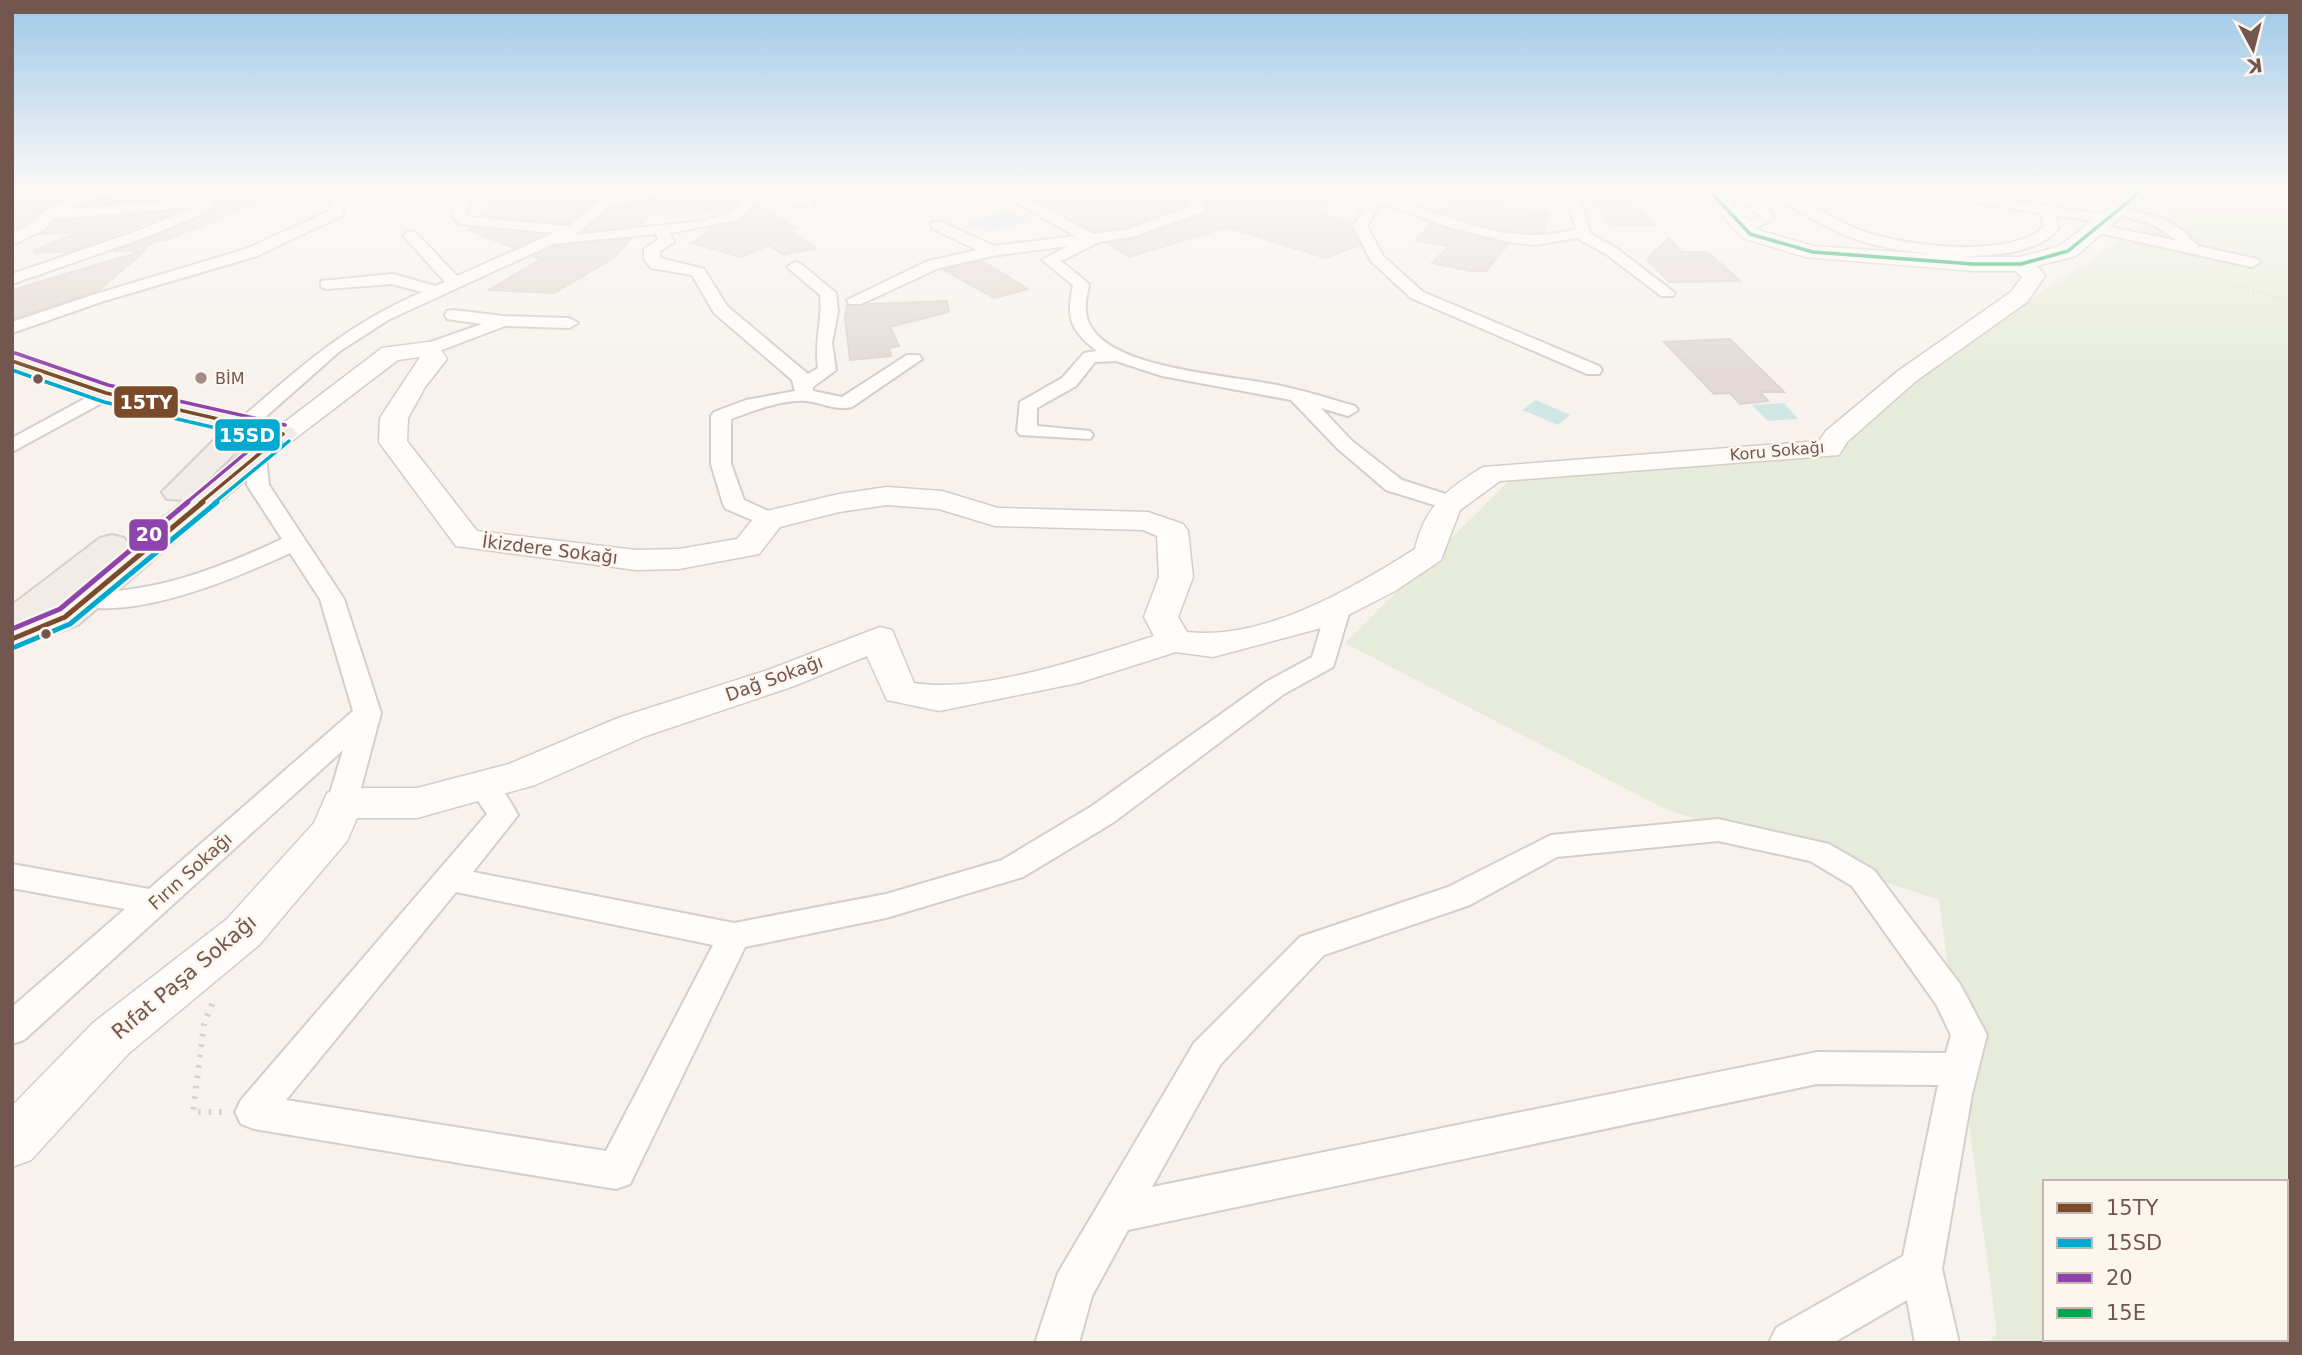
<svg xmlns="http://www.w3.org/2000/svg" width="2302" height="1355" viewBox="0 0 2302 1355" font-family="'DejaVu Sans',sans-serif">
<rect width="100%" height="100%" fill="#f7f2ed"/>
<path fill="#e6ecd9" fill-rule="evenodd" d="M2200 188H2259L2290 195V1343H1988L1997 1333 1939 900 1665 809 1345 643 1519 471 1808 445ZM2045 1182H2286V1339H2045Z"/>
<path fill="#d0e7e6" d="M1008 211 1030 220 989 232 965 223Z
M1536 400 1570 415 1558 425 1522 410Z
M1784 403 1798 419 1768 421 1752 405Z"/>
<path fill="#e3dad5" stroke="#dfd5d0" stroke-width="2" d="M12 188H92L57 201 12 232V206L28 197 20 190 12 191Z
M143 188H201L200 196 84 205Z
M221 188 292 189 164 241 157 240 140 251H114L208 214 221 193Z
M531 188H601L597 199 568 223 481 215 501 192 527 193Z
M703 188H733L744 195 726 212 650 214 641 225 583 231 610 208Z
M1015 188H1154L1184 198 1186 205 1124 227 1094 231 1073 220 1079 218 1047 206Z
M1205 188H1344L1317 211 1352 223 1351 227 1360 245 1325 258 1228 227 1129 257 1107 243 1133 239 1204 214 1207 208Z
M1461 188H1510L1497 207 1548 213 1544 232 1505 230 1440 212Z
M1583 188H1615L1656 225H1612Z
M758 204 797 229 790 231 816 248 784 255 769 245 741 257 691 243 712 228 740 222Z
M178 211 67 252 35 253 34 250 77 233 41 234 54 222Z
M1431 223 1451 230 1508 244 1486 271H1471L1432 263 1449 246 1416 240Z
M470 228 544 235 514 248 468 230Z
M1669 238 1682 252H1708L1740 281 1669 282 1647 259Z
M630 239 615 257 554 293 489 290 541 259 533 256 554 247Z
M146 250 99 290 12 319V290Z
M982 261 1028 289 994 298 944 270Z
M947 301 949 312 890 327 899 346 889 348 891 356 850 360 845 318 847 305Z
M1730 339 1784 392H1760L1768 401 1740 404 1730 393 1714 394 1664 342Z"/>
<g fill="none" stroke-linecap="round" stroke-linejoin="round">
<defs>
<path id="street" d="M107 188H141L89 200 71 209 202 198 204 188H218L219 192 207 212 144 238 12 284V274L134 232 195 207 53 219 44 230 12 245V235C25 228 33 221 44 212 61 198 85 192 107 188Z
M330 188H344L343 215 257 256 104 301 12 333V322L92 295 246 249 331 210Z
M460 188H474L466 215 469 217 569 226 599 201 604 188H618L614 197 667 188H701L609 206 575 235 700 221 728 214 752 191 749 188H772L814 201 816 204 809 208 764 195 738 220 670 233 674 242 660 251V258L704 269 727 306 808 374 818 368C814 340 823 321 820 295L787 267 795 262 801 264 836 293 838 311 832 343 836 370 813 387V391L842 397 907 355H919L922 359 852 407C837 411 822 403 807 401 783 399 753 411 731 419V464L744 500 777 515 780 520 769 527 726 509 723 504 711 464V416L714 412 746 400 795 391 792 380 714 313 692 275 651 268 644 259V249L658 240 656 234 553 244 388 320 340 351 253 428H239L236 424 239 420C302 366 344 326 422 292L392 284 327 289 321 287V281L393 274 435 286 445 282 403 235 410 231 415 232 457 276 554 233 460 224 452 216Z
M822 188H854L856 191 849 195Z
M991 188H1009L1093 234 1125 230 1190 207 1182 188H1196L1205 209 1203 212 1132 237 1099 242 1061 261 1089 284C1086 302 1082 314 1093 330 1121 369 1226 375 1271 384 1300 389 1327 398 1355 406L1358 410 1348 416 1321 408 1352 441 1402 480 1455 497 1458 502 1447 509 1386 490 1338 449 1291 400 1162 376 1116 361 1095 362 1076 386 1037 408V426L1090 431 1093 435 1090 439 1020 435 1017 431 1020 402 1062 378 1084 353 1097 351C1070 330 1066 318 1073 285L1042 260 1068 246 992 256 939 268 861 304H849L847 300 928 261 977 250 932 228V222H942L994 246 1075 236Z
M1366 188H1380L1389 196C1449 217 1512 248 1576 229L1568 203 1544 188H1562L1581 201 1590 233 1616 248 1675 293 1673 296H1661L1606 254 1577 238 1534 245 1509 242 1452 228 1385 204 1378 208 1367 226 1383 256 1423 292 1599 366 1602 370 1599 374H1587L1411 298 1371 261 1353 226 1368 202 1375 198Z
M1702 188C1724 188 1769 192 1773 219L1749 232H1739V226L1759 217 1758 214 1741 202Z
M1758 188C1794 188 1824 216 1857 229 1898 246 2010 260 2044 227L2040 213 1978 203 1933 188H1956L1979 195 2105 215 2112 219 2105 223 2055 215 2059 228C2025 271 1906 255 1858 240 1835 232 1813 219 1791 207 1780 201 1767 196 1758 188Z
M19 192 26 196 12 204V194Z
M2117 206 2164 219 2182 230 2198 246 2257 259 2260 262 2252 267 2090 231 2088 228 2095 224 2178 241 2154 225 2112 213 2110 210Z
M453 310 503 316 569 318 578 323 569 328 505 326 434 353H422L419 349 422 345 482 324 447 319 445 315 447 311Z
M106 387 115 393 113 397 12 452V438Z
M256 450 266 456 269 485 344 599 381 713 357 803 352 810 342 813 332 810 327 803 343 750 24 1040 12 1044V1007L125 909 12 888V864L149 889 353 711 320 599 290 553C236 578 137 620 77 605L74 600 77 595 86 593C157 592 218 569 282 539L247 485 246 456Z
M1339 600 1348 602 1351 607 1333 667 1284 694 1114 822 1023 877 886 918 745 947 630 1184 616 1189 254 1129 241 1124 235 1112 241 1100 487 814 467 785 472 778C495 771 507 796 518 815L473 872 734 923 886 894 1002 860 1092 806 1266 682 1312 657 1327 607 1330 602ZM456 892 713 945 606 1151 286 1100Z
M1718 819 1829 844 1874 870 1960 984 1987 1035 1972 1094 1942 1269 1959 1343H1915L1907 1300 1833 1343H1769L1776 1328 1903 1256 1938 1085 1817 1084 1128 1230 1092 1296 1079 1343H1035L1058 1273 1194 1043 1300 937 1448 887 1551 835ZM1718 841 1810 861 1852 886 1936 1004 1951 1035 1946 1053 1817 1052 1152 1187 1220 1065 1324 955 1470 905 1557 857Z"/>
<path id="secondary" d="M1698 188H1718L1757 230 1814 246 1973 257H2020L2060 246 2133 188H2154L2076 256 2037 266 2045 276 2027 302 1916 381 1847 442 1839 455 1500 481 1460 510 1441 560 1395 591 1325 627 1213 657 1176 652 1078 683 939 711 887 700 867 656 794 686 646 736 535 785 417 818H357L347 841 259 945 129 1053 31 1160 12 1167V1106L93 1023 227 919 314 823 327 793 342 788H417L509 764 618 718 768 670 880 627 892 630 914 683C981 694 1088 657 1154 636L1144 617 1159 577 1157 536 1143 530 995 526 939 509 887 505 839 512 780 527 759 554 679 569 636 570 456 546 379 442 380 418 420 357 398 360 293 440 283 442 273 440 269 434 382 348 428 342 437 344 447 359 425 387 408 418 407 441 477 531 636 550 679 549 737 539 758 513 839 494 887 487 942 491 998 508 1148 512 1183 524 1188 531 1193 577 1178 617 1187 632C1263 641 1352 589 1415 549 1425 506 1447 489 1483 467L1819 441 1826 431 1898 371 2011 292 2022 277 2015 271H1973L1805 257 1743 238Z"/>
<path id="primary" d="M12 353 114 386 293 428 298 434 78 625 12 650V605L100 538 112 535 124 538 129 545 127 548 185 500 167 499 162 492 225 429 96 399 12 370ZM252 435 261 437 200 488Z"/>
</defs>
<use href="#street" stroke="#d6ceca" stroke-width="4"/>
<use href="#secondary" stroke="#d6cdc9" stroke-width="3"/>
<use href="#primary" stroke="#d8cfcb" stroke-width="4"/>
<path stroke="#d9d1cf" stroke-width="2.5" stroke-dasharray="1 3.5" stroke-linecap="butt" d="M2270 250 2290 254
M2273 265 2290 268
M2218 280 2274 297 2290 298"/>
<path stroke="#d9d1cf" stroke-width="6" stroke-dasharray="2.5 8" stroke-linecap="butt" d="M212 1004 204 1024 193 1112H225"/>
<use href="#street" fill="#fefdfc" fill-rule="evenodd"/>
<use href="#secondary" fill="#fefdfc" fill-rule="evenodd"/>
<use href="#primary" fill="#f1ece7" fill-rule="evenodd"/>
<defs>
<path id="bus-1-far1" d="M12 361 106 393 283 434
M200 503 283 434"/>
<path id="bus-1" d="M12 639 65 617 203 502"/>
<path id="bus-2-far1" d="M12 370 104 402 281 443
M214 503 289 441"/>
<path id="bus-2" d="M15 647 70 624 217 502"/>
<path id="bus-3-far1" d="M15 353 108 385 285 425
M186 503 277 427"/>
<path id="bus-3" d="M12 629 60 609 188 502"/>
<path id="bus-4" d="M1707 188 1750 234 1813 252 1973 264H2021L2068 251 2145 188"/>
</defs>
<use href="#bus-1-far1" stroke="#fdf6ef" stroke-width="7"/>
<use href="#bus-1" stroke="#fdf6ef" stroke-width="10"/>
<use href="#bus-2-far1" stroke="#fdf6ef" stroke-width="7"/>
<use href="#bus-2" stroke="#fdf6ef" stroke-width="10"/>
<use href="#bus-3-far1" stroke="#fdf6ef" stroke-width="7"/>
<use href="#bus-3" stroke="#fdf6ef" stroke-width="10"/>
<use href="#bus-4" stroke="#fdf6ef" stroke-width="7"/>
<use href="#bus-1-far1" stroke="#7a4b2a" stroke-width="3.5"/>
<use href="#bus-1" stroke="#7a4b2a" stroke-width="5"/>
<use href="#bus-2-far1" stroke="#00a9ce" stroke-width="3.5"/>
<use href="#bus-2" stroke="#00a9ce" stroke-width="5"/>
<use href="#bus-3-far1" stroke="#8e44ad" stroke-width="3.5"/>
<use href="#bus-3" stroke="#8e44ad" stroke-width="5"/>
<use href="#bus-4" stroke="#00a651" stroke-width="3.5"/>
</g>
<linearGradient id="sky" x2="0" y2="1"><stop stop-color="#9ec8e7"/><stop offset="0.5" stop-color="#fbf9f7"/><stop offset="1" stop-color="#fbf9f7" stop-opacity="0"/></linearGradient>
<rect width="2302" height="378" fill="url(#sky)"/>
<circle fill="#a18d86" stroke="#fdf6ef" stroke-width="2.5" cx="201" cy="378" r="7"/>
<g fill="#73574f" stroke="#fdf6ef" stroke-width="2.5">
<circle cx="38" cy="379" r="6"/>
<circle cx="46" cy="634" r="6"/>
</g>
<g text-anchor="middle" dominant-baseline="central" stroke-width="5" stroke-linejoin="round" paint-order="stroke">
<g font-size="16" fill="#73574f" stroke="#fdf6ef" text-anchor="start">
<text x="215" y="378">BİM</text>
</g>
<g font-size="16" fill="#73574f" stroke="#fdf6ef">
<text transform="translate(1777 451) rotate(-5)">Koru Sokağı</text>
</g>
<g font-size="18" fill="#73574f" stroke="#fdf6ef">
<text transform="translate(550 549) rotate(7)">İkizdere Sokağı</text>
<text transform="translate(774 678) rotate(-20)">Dağ Sokağı</text>
<text transform="translate(190 871) rotate(-42)">Fırın Sokağı</text>
</g>
<g font-size="21" fill="#73574f" stroke="#fdf6ef">
<text transform="translate(184 977) rotate(-40)">Rıfat Paşa Sokağı</text>
</g>
</g>
<g stroke="#fdf6ef" stroke-width="2.5">
<rect x="113" y="385" width="66" height="34" rx="7" fill="#7a4b2a"/>
<rect x="214" y="418" width="67" height="34" rx="7" fill="#00a9ce"/>
<rect x="128" y="518" width="41" height="34" rx="7" fill="#8e44ad"/>
</g>
<g font-size="19" text-anchor="middle" font-weight="bold" fill="#fff">
<text x="146" y="409">15TY</text>
<text x="247" y="442">15SD</text>
<text x="149" y="541">20</text>
</g>
<rect width="2302" height="1355" fill="none" stroke="#73574f" stroke-width="28"/>
<rect x="2043" y="1180" width="245" height="161" fill="#fdf6ef" stroke="#c6b6af" stroke-width="2"/>
<rect x="2057" y="1203" width="35" height="10" fill="#7a4b2a" stroke="#c6b6af" stroke-width="2"/>
<text x="2106" y="1215" font-size="21" fill="#73574f">15TY</text>
<rect x="2057" y="1238" width="35" height="10" fill="#00a9ce" stroke="#c6b6af" stroke-width="2"/>
<text x="2106" y="1250" font-size="21" fill="#73574f">15SD</text>
<rect x="2057" y="1273" width="35" height="10" fill="#8e44ad" stroke="#c6b6af" stroke-width="2"/>
<text x="2106" y="1285" font-size="21" fill="#73574f">20</text>
<rect x="2057" y="1308" width="35" height="10" fill="#00a651" stroke="#c6b6af" stroke-width="2"/>
<text x="2106" y="1320" font-size="21" fill="#73574f">15E</text>
<g transform="translate(2253 49) rotate(173)" stroke="#fdf6ef" stroke-width="5" paint-order="stroke">
<path d="M0-5L12 26L0 18L-12 26Z" fill="#73574f"/>
<text y="-10" font-size="19" font-weight="bold" text-anchor="middle" fill="#73574f">K</text>
</g>
</svg>
